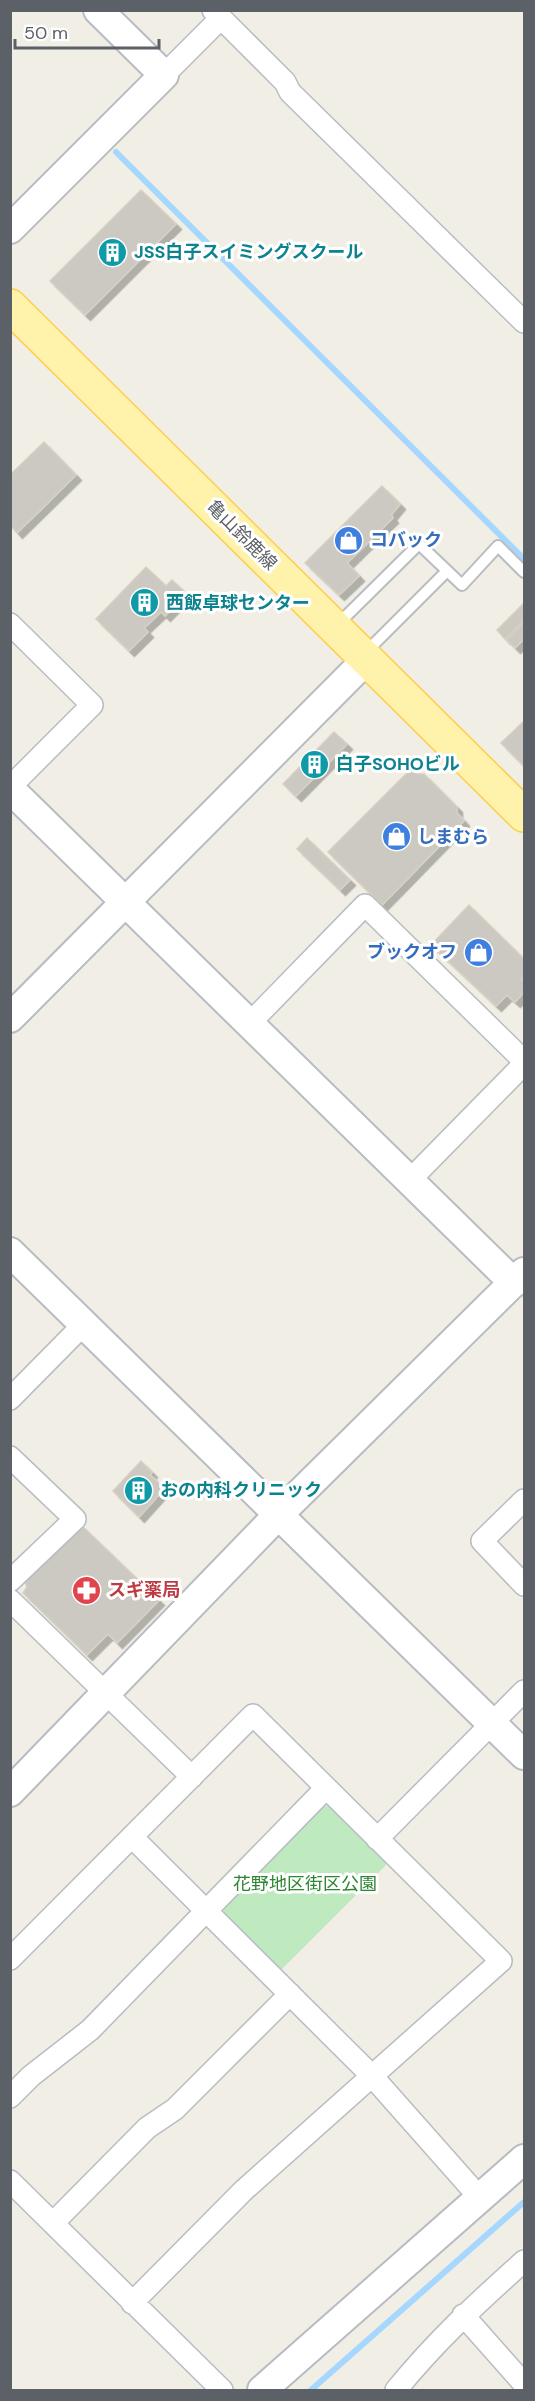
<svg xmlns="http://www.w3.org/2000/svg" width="535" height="2401" viewBox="0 0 535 2401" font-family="'DM Sans','Noto Sans JP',sans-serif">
<defs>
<filter id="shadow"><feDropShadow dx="5.5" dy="5.5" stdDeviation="0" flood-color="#0004"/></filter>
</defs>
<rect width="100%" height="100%" fill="#f0eee5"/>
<path fill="#bfeac0" d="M320 1806H331L388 1863 279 1972 224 1916V1906Z"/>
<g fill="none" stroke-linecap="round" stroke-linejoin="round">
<path stroke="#a6d7ff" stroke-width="6" d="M116 152 524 559
M311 2390 524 2202"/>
</g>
<path fill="#ccc8c2" stroke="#d6d0c2" stroke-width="1.5" filter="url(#shadow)" d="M141 190 176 224 85 315 50 281Z
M44 442 76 475 17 533 10 525V475Z
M382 486 400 504 391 515 393 518 347 563 359 576 339 595 305 563Z
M146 567 166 586 172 580 187 594 165 616 161 612 144 628 148 632 129 651 96 619Z
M524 603V619L505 639 497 630Z
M524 622V639L515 648 507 640Z
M524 721V766L501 743Z
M334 732 347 744 296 796 283 784Z
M411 769 417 774H424L457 807V813L464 821 382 905 328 852Z
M307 838 350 880 340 890 297 849Z
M469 905 524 959V976L521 979 524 982V992L515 1002 507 995 496 1006 431 945Z
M141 1461 152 1472 150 1475 165 1488 139 1517 113 1491Z
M81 1525 159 1600 117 1643 108 1634 87 1655 23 1593 27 1587 25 1582Z"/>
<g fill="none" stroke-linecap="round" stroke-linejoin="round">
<defs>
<path id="lane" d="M337 625 419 544 462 585 498 546 524 572
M365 653 447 571"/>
<path id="street" d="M213 10 285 82 290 92 524 322
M164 75 221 18
M10 624 92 705 10 787
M249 1024 365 905 524 1061
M409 1181 524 1064
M10 1399 84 1324
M10 1457 75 1519 10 1581
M524 1500 482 1541 524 1585
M10 1600 192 1777
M132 1837 372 2076 480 2198
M377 1839 524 1691
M10 1959 253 1715 501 1961 244 2190 132 2303
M10 2097 31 2076 90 2030 326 1788
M10 2181 222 2390
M53 2223 147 2128 175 2109 290 1994
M463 2315 524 2384
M396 2390C437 2340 476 2304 524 2261"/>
<path id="secondary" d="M10 229 164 75 98 10
M10 789 514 1283
M10 1018 367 659
M10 1252 524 1755
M10 1792 279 1514 524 1272
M262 2390 524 2159"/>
<path id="primary" d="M10 306 524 815"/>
</defs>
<use href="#lane" stroke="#b9bdc2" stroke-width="14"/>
<use href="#street" stroke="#b9bdc2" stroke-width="24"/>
<use href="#secondary" stroke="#b8bcc2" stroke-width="32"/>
<use href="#primary" stroke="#fecf50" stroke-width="36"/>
<use href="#lane" stroke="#fff" stroke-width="10"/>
<use href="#street" stroke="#fff" stroke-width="21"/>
<use href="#secondary" stroke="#fff" stroke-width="28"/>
<use href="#primary" stroke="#fff2ab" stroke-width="33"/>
</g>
<defs>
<symbol id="building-disc" viewBox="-11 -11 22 22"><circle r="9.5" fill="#0f9aa8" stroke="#fff"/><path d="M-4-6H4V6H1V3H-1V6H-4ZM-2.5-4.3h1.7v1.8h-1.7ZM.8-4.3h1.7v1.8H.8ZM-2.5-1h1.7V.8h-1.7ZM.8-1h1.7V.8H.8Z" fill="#fff"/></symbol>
<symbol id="shop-disc" viewBox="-11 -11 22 22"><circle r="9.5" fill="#3f7fe0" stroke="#fff"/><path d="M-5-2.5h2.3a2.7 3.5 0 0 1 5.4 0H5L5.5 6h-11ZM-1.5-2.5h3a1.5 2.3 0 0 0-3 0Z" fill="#fff"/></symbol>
<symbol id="pharmacy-disc" viewBox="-11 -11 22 22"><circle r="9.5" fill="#e0444e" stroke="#fff"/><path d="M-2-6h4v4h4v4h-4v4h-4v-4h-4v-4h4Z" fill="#fff"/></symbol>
</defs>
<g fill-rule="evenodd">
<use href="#building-disc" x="96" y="236" width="33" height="33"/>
<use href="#shop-disc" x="332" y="524" width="33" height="33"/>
<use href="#building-disc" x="128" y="586" width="33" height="33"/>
<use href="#building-disc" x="298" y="748" width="33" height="33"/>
<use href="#shop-disc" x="380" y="820" width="33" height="33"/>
<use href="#shop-disc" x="462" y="936" width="33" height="33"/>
<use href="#building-disc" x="122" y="1474" width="33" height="33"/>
<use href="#pharmacy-disc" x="70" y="1574" width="33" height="33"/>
</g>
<g text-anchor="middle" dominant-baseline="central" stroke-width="6" stroke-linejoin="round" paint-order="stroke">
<g font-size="18" font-weight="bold" fill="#0d838f" stroke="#fff" text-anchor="start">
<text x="134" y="252">JSS白子スイミングスクール</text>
<text x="166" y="603">西飯卓球センター</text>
<text x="336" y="764">白子SOHOビル</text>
<text x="160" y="1490">おの内科クリニック</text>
</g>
<g font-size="18" fill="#5c6167" stroke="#fff">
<text transform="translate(242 535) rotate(45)">亀山鈴鹿線</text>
</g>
<g font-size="18" font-weight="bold" fill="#366cbe" stroke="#fff" text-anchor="start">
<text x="370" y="540">コバック</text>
<text x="417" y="837">しまむら</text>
<text x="457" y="952" text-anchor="end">ブックオフ</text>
</g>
<g font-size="18" font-weight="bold" fill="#be3a42" stroke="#fff" text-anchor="start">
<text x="108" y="1590">スギ薬局</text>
</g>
<g font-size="18" fill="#2d8532" stroke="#fff">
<text x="305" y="1884">花野地区街区公園</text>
</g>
</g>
<rect width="535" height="2401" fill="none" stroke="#5c6167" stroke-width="24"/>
<path d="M15 39v9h144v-9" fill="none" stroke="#5c6167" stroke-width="3"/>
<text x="24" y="39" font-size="18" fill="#5c6167" stroke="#ffffff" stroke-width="4.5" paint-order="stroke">50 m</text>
</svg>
